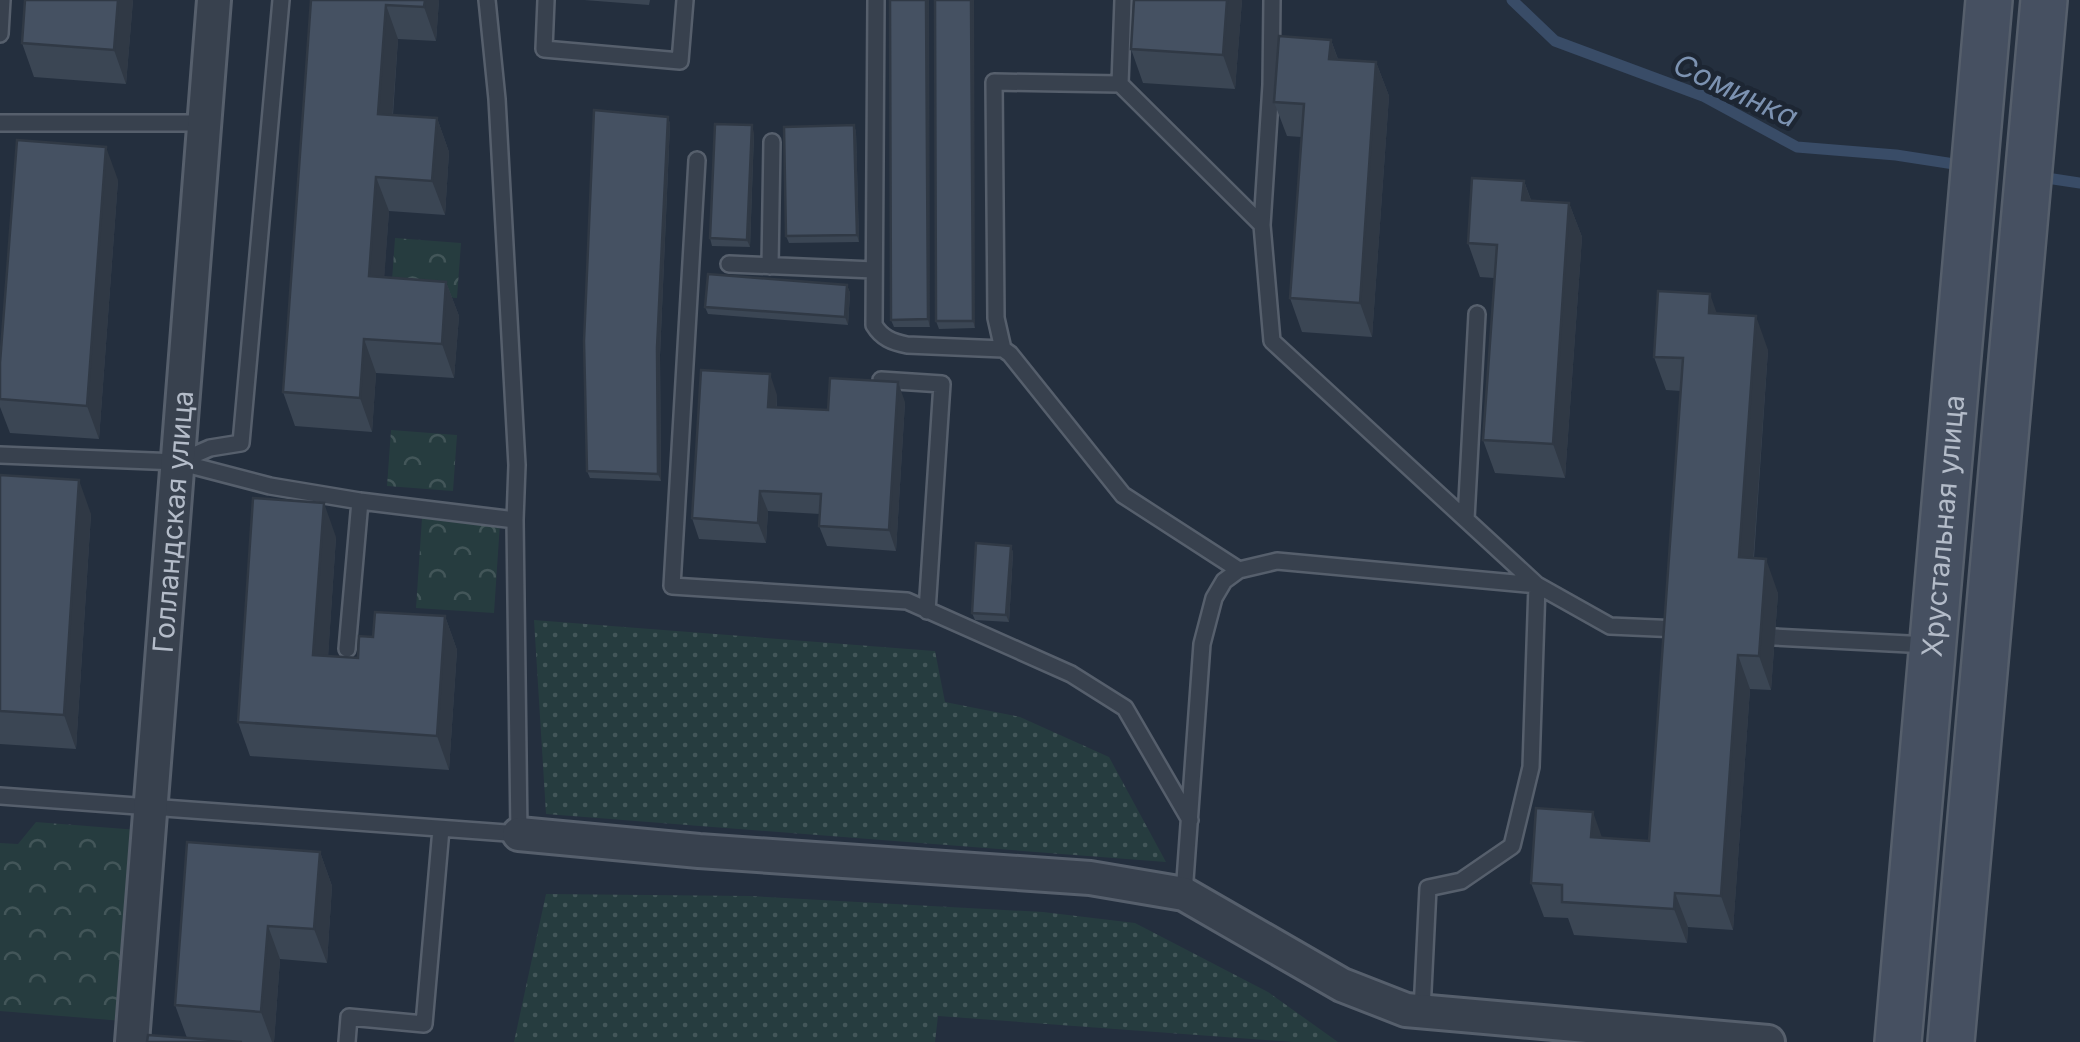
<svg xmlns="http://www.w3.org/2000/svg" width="2080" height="1042" viewBox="0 0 2080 1042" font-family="Inter,sans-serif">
<defs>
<pattern id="grass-dots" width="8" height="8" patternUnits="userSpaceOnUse" patternTransform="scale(2.5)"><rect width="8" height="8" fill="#263c3f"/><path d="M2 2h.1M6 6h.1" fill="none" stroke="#435659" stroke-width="1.8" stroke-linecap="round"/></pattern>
<pattern id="forest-crowns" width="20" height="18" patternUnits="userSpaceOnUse" patternTransform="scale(2.5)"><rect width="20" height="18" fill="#263c3f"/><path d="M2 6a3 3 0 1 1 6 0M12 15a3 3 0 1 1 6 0" fill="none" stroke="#435659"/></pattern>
</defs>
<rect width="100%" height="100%" fill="#242f3e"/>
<path fill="url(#grass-dots)" d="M534 620 935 651 945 702 1020 717 1109 757 1166 862 546 814Z
M546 894 749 896 1043 912 1135 923 1268 992 1338 1042H1294L938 1016 935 1042H514Z"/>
<path fill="url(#forest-crowns)" d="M395 238 461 243 457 298 391 294Z
M391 430 457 435 453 491 387 486Z
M422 518 500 523 494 613 416 608Z
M36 822 138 830 123 1021 0 1011V843L18 844Z"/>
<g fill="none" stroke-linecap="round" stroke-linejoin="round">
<path stroke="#394c67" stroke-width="11" d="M1512 0 1555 41 1703 96 1797 147 1896 155 1967 166
M2040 177 2080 183"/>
<defs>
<path id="lane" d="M487 0 497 99 517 465 515 520
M546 0 544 49 680 61 685 0
M876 0 874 325C882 338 892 342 907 345L1003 349 1010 354 1123 495 1239 570
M1123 0 1120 84 1262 225 1272 341 1537 585 1610 626 1679 629
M0 34 2 0
M0 123H204
M697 160 672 586 907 601 1071 674 1125 708 1190 820
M1262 225 1271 85 1272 0
M729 264 874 270
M770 266 772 142
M1003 349 996 318 994 82 1120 84
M881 380 942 384 927 611
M0 455 178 462 270 486 360 501 515 520 519 834 0 796
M178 462 210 448 241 443 281 0
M1466 519 1477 314
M1775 637 1928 645
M347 649 360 501
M1184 894 1202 644 1214 598 1224 581 1239 570 1277 561 1537 585 1531 767 1512 846 1461 881 1428 888 1422 1011
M347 1042 349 1017 424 1024 441 829"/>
<g id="street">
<path d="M519 834 699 851 1090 878 1184 894 1342 985 1406 1010 1768 1042"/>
<path id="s1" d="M132 1042 214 0"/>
</g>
<g id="secondary">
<path id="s2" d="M1898 1042 1989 0"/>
<path d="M1951 1042 2044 0"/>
</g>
</defs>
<use href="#lane" stroke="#565f6c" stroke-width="20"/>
<use href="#street" stroke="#565f6c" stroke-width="38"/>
<use href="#secondary" stroke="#565f6c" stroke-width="50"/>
<use href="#lane" stroke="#38414e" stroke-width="15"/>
<use href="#street" stroke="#38414e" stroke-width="32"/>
<use href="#secondary" stroke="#465061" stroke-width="45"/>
</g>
<path fill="#3b4654" d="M25 0H133L126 84 34 77 22 43Z
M311 0H439L436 41 398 39 393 115 437 118 449 152 445 215 389 211 384 277 446 282 459 316 454 378 376 373 372 432 295 426 283 392Z
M584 0H650L649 5Z
M890 0 930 327H894L891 320Z
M935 0 975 328 939 329 936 321Z
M1134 0H1242L1235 89 1143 83 1131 49Z
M1331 40 1338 59 1376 62 1389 96 1372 337 1302 332 1290 298 1301 137 1287 136 1274 102Z
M668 117 670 124 660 355 661 481 590 478 587 471Z
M854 125 856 132 859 242 789 243 786 236Z
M754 133 750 247 712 246 710 238Z
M118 180 99 439 10 433 0 407V363Z
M1524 181 1531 200 1569 203 1582 237 1565 478 1495 473 1483 440 1494 278 1480 277 1468 243Z
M847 285 850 293 848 325 708 314 705 307Z
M1717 314 1768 350 1754 558 1778 593 1771 690 1750 689 1733 930 1688 927 1687 943 1574 935 1568 918 1544 917 1531 883 1602 838 1649 841 1681 391 1666 390 1654 357Z
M777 395V407L828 410 905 402 896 551 827 546 819 526 820 514 768 511 766 543 699 539 692 518Z
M0 475 91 514 76 749 0 744Z
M336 537 328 656 358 658 373 637 445 616 457 650 449 770 250 756 238 722Z
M1011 546 1013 553 1009 622 975 620 972 613Z
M320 852 332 886 327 963 280 959 274 1042H147L187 1038 175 1005Z"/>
<path fill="#303945" d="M118 0H133L126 84 114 50Z
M425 0H439L436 41 424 7Z
M926 0H929L930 327 928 319Z
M971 0H974L975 328 973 321Z
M1227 0H1242L1235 89 1223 55Z
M386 5 398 39 390 148 378 114Z
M1331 40 1343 74 1329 59Z
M1376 62 1389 96 1372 337 1360 303Z
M668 117 670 124 660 355 661 481 658 474 657 348Z
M437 118 449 152 445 215 432 181Z
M752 125 754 133 750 247 747 240Z
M854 125 856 132 859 242 857 235Z
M106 147 118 180 99 439 87 406Z
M376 177 389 211 382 310 369 276Z
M1524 181 1536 215 1522 200Z
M1569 203 1582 237 1565 478 1553 444Z
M446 282 459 316 454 378 442 344Z
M847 285 850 293 848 325 845 317Z
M1710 294 1722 328 1709 313Z
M1756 316 1768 350 1751 591 1739 557Z
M364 339 376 373 372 432 360 398Z
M770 374 777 395 776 428 768 407Z
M898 382 905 402 896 551 889 530Z
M79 480 91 514 76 749 64 715Z
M760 491 768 511 766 543 758 523Z
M324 503 336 537 326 689 313 655Z
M1011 546 1013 553 1009 622 1006 615Z
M1766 559 1778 593 1771 690 1759 656Z
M445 616 457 650 449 770 437 736Z
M1738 655 1750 689 1733 930 1721 896Z
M1593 812 1605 846 1591 837Z
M320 852 332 886 327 963 314 929Z
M1675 893 1688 927 1687 943 1674 909Z
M268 926 280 959 274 1042H272L261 1012Z"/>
<path fill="#455162" stroke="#303945" stroke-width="2.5" d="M25 0H118L114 50 22 43Z
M311 0H425L424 7 386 5 378 114 437 118 432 181 376 177 369 276 446 282 442 344 364 339 360 398 283 392Z
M890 0H926L928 319 891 320Z
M935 0H971L973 321H936Z
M1134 0H1227L1223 55 1131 49Z
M1279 36 1331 40 1329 59 1376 62 1360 303 1290 298 1304 104 1274 102Z
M594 110 668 117 657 348 658 474 587 471 584 341Z
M715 124 752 125 747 240 710 238Z
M854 125 857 235 786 236 784 127Z
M17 140 106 147 87 406 0 399V363Z
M1472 178 1524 181 1522 200 1569 203 1553 444 1483 440 1497 245 1468 243Z
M708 274 847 285 845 317 705 307Z
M1658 291 1710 294 1709 313 1756 316 1739 557 1766 559 1759 656 1738 655 1721 896 1675 893 1674 909 1562 902V885L1531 883 1536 808 1593 812 1591 837 1649 841 1683 358 1654 357Z
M701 370 770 374 768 407 828 410 830 378 898 382 889 530 819 526 821 494 760 491 758 523 692 518Z
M0 475 79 480 64 715 0 711Z
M253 498 324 503 313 655 358 658 359 636 373 637 375 612 445 616 437 736 238 722Z
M976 543 1011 546 1006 615 972 613Z
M187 842 320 852 314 929 268 926 261 1012 175 1005Z
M148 1035 242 1042H147Z"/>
<g text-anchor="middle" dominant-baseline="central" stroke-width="9" stroke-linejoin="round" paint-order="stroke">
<g font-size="28" fill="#b4bcc9" stroke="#1d2633">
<text stroke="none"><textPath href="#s1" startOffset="522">Голландская улица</textPath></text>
<text stroke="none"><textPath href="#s2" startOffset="518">Хрустальная улица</textPath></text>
</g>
<g font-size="30" font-style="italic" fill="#7c92b1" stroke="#1d2633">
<text transform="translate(1736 90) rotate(25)">Соминка</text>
</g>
</g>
</svg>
